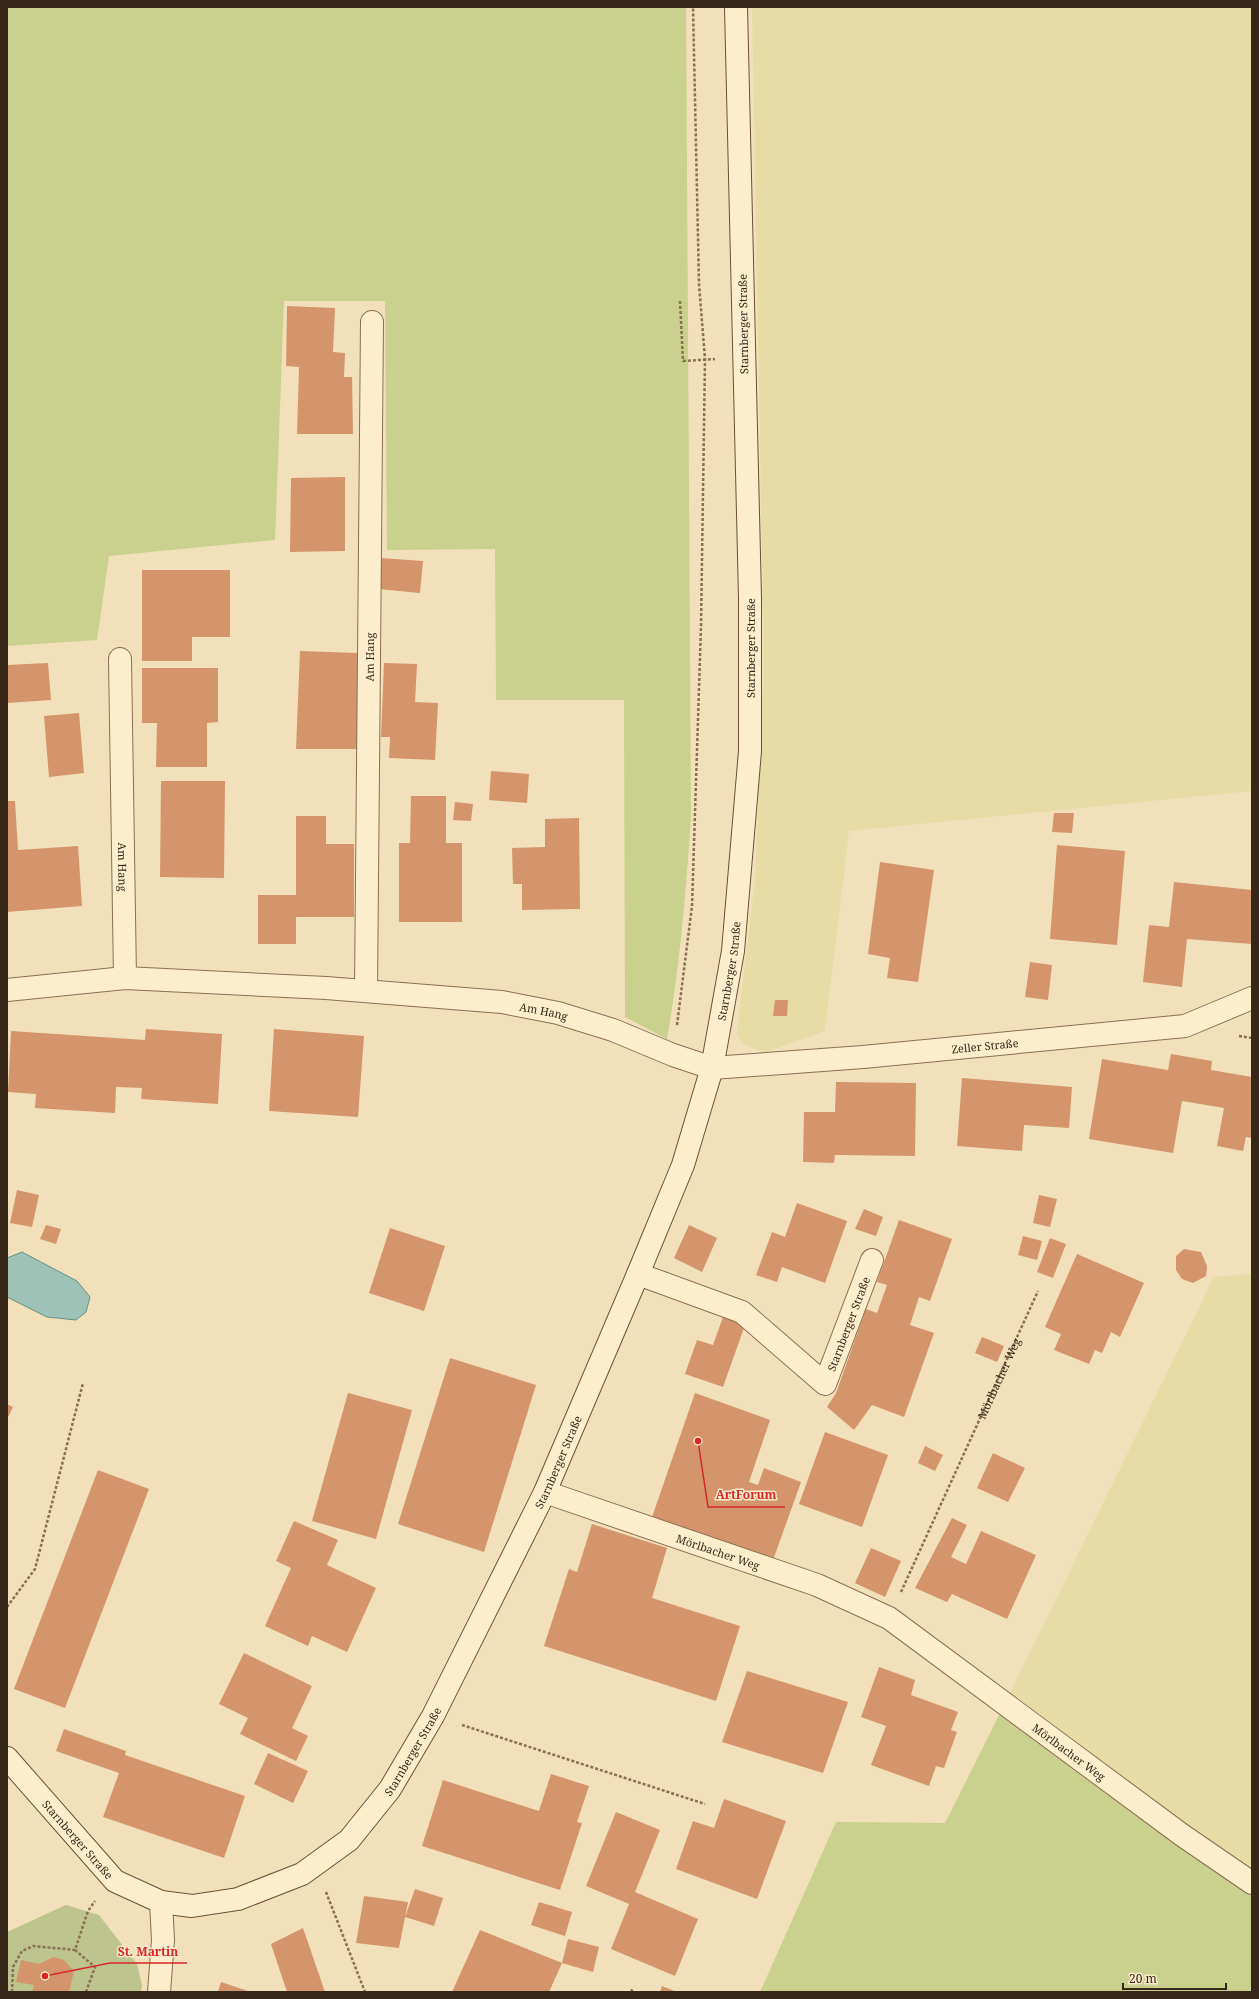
<svg xmlns="http://www.w3.org/2000/svg" width="1259" height="1999" viewBox="0 0 1259 1999" font-family="'Noto Serif',serif">
<rect width="100%" height="100%" fill="#f2e0ba"/>
<path fill="#e8dca6" d="M752 7H1252V791L849 831 825 1031 764 1053 743 1044 737 1033 755 878 764 666Z
M1252 1274V1894L1003 1707 1214 1277Z"/>
<path fill="#cad08d" d="M7 7H686L691 817C686 891 680 965 667 1039L625 1017 624 700H496L495 549 387 550 385 301H284L275 540 109 556 97 640 7 646Z
M1003 1707 1252 1894V1992H760L836 1822 945 1823Z"/>
<path fill="#bec48e" d="M66 1905 99 1915 137 1964 142 1985 141 1992H7V1932Z"/>
<path fill="#9fc2b7" stroke="#669084" d="M22 1252 77 1281 90 1297 86 1312 76 1320 47 1317 7 1297V1258Z"/>
<path fill="#d4956c" d="M287 306 335 308 333 352 345 353 344 377H352L353 434H297L299 367 286 366Z
M345 477V551L290 552 291 478Z
M381 558 423 561 420 593 378 589Z
M142 570H230V637H192V661H142Z
M300 651 358 653V749H296Z
M48 663 51 700 7 703V665Z
M384 663 417 664 415 702 438 703 435 760 389 758 390 737H381Z
M142 668H218V722L207 723V767H156L157 723H142Z
M79 713 84 773 49 777 44 716Z
M491 771 529 774 527 803 489 800Z
M161 781H225L224 878 160 877Z
M411 796H446V843H462V922H399V843H410Z
M7 801H15L18 850 78 846 82 906 7 912Z
M455 802 473 804 471 821 453 820Z
M1054 813H1074L1072 833 1052 832Z
M296 816H326V844H354V917H296V944H258V895H296Z
M579 818 580 909 522 910V884H513L512 848 545 847V819Z
M1057 845 1125 851 1117 945 1050 939Z
M880 862 934 870 918 982 887 978 890 958 868 954Z
M1174 882 1252 890V944L1187 939 1182 987 1143 982 1149 925 1169 927Z
M1030 962 1052 965 1048 1000 1025 997Z
M775 1000H788L787 1016H773Z
M146 1029 222 1034 218 1104 141 1099 142 1088 116 1087 115 1113 35 1108 36 1094 8 1092 11 1031 145 1040Z
M274 1029 364 1036 358 1117 269 1111Z
M1171 1054 1212 1061 1211 1070 1252 1077V1138L1246 1137 1243 1151 1217 1146 1224 1108 1182 1101 1173 1153 1089 1139 1102 1059 1168 1070Z
M962 1078 1072 1087 1069 1128 1024 1125 1022 1151 957 1146Z
M836 1082 916 1083 915 1156 835 1155 834 1163 803 1162 804 1112H835Z
M17 1190 39 1195 32 1227 10 1223Z
M1039 1195 1057 1199 1050 1227 1033 1223Z
M797 1203 847 1221 825 1283 782 1267 777 1282 756 1275 772 1232 785 1237Z
M864 1209 883 1217 876 1236 855 1229Z
M899 1220 952 1239 930 1301 919 1297 910 1325 934 1333 904 1417 872 1405 854 1430 827 1407 836 1393 866 1309 877 1313 887 1285 877 1282Z
M46 1225 61 1229 56 1244 40 1239Z
M689 1225 717 1238 702 1272 674 1258Z
M390 1228 445 1246 424 1311 369 1293Z
M1023 1236 1042 1241 1037 1260 1018 1255Z
M1050 1238 1066 1244 1053 1278 1037 1272Z
M1184 1249 1201 1252 1207 1266 1206 1276 1193 1283 1182 1279 1176 1270V1256Z
M1077 1254 1144 1283 1120 1337 1111 1332 1102 1353 1095 1350 1089 1364 1054 1350 1061 1334 1045 1327Z
M723 1317 745 1325 723 1387 685 1374 697 1340 713 1345Z
M982 1337 1004 1346 997 1362 975 1353Z
M450 1358 536 1385 484 1552 398 1524Z
M348 1393 412 1410 376 1539 312 1521Z
M695 1393 770 1420 749 1482 758 1485 764 1468 801 1482 772 1563 651 1520Z
M7 1404 13 1407 7 1419Z
M825 1432 888 1455 862 1527 799 1504Z
M925 1446 943 1455 935 1471 918 1463Z
M993 1453 1025 1468 1008 1502 977 1488Z
M98 1470 149 1489 65 1708 14 1689Z
M952 1518 967 1525 951 1557 966 1564 981 1531 1036 1555 1007 1619 952 1594 947 1602 915 1588Z
M294 1521 338 1540 327 1565 376 1588 347 1652 312 1636 308 1646 265 1626 291 1568 276 1561Z
M592 1524 667 1548 652 1598 740 1626 716 1701 544 1646 569 1569 577 1572Z
M871 1548 901 1561 885 1597 855 1583Z
M244 1653 312 1686 292 1728 308 1736 296 1761 240 1734 248 1718 219 1704Z
M879 1667 915 1680 911 1695 958 1712 951 1730 957 1732 944 1768 936 1766 929 1786 871 1765 886 1726 861 1717Z
M747 1671 848 1702 823 1773 722 1742Z
M64 1729 126 1751 125 1755 245 1796 224 1858 103 1817 119 1773 56 1751Z
M268 1753 308 1771 293 1803 254 1784Z
M551 1774 589 1786 577 1822 582 1823 560 1890 422 1846 443 1780 539 1811Z
M724 1799 786 1821 757 1899 676 1869 693 1821 714 1828Z
M616 1812 660 1830 635 1892 698 1919 675 1976 611 1949 629 1904 586 1886Z
M415 1889 443 1898 434 1926 405 1917Z
M364 1896 408 1902 399 1948 356 1943Z
M539 1902 572 1912 565 1936 531 1925Z
M303 1928 325 1992H287L271 1944Z
M480 1930 562 1963 549 1992H452Z
M568 1939 599 1947 593 1972 562 1963Z
M53 1957 64 1960 74 1971 69 1992H32L34 1985 16 1982 21 1960 39 1964Z
M221 1982 251 1992H218Z
M662 1986 677 1992H660Z"/>
<g fill="none" stroke-linecap="round" stroke-linejoin="round">
<defs>
<g id="street">
<path id="s2" d="M120 659 125 978"/>
<path id="s3" d="M7 990 125 978 326 988 502 1002 558 1013 613 1030 673 1055 712 1068 863 1057 1185 1026 1252 998"/>
<path id="s4" d="M366 991 372 322"/>
<path id="s5" d="M638 1274 742 1312 825 1384 872 1260"/>
<path id="s6" d="M545 1492 817 1585 889 1618 1182 1835 1252 1883"/>
<path d="M159 1992 163 1940 161 1902"/>
</g>
<g id="secondary">
<path id="s7" d="M7 1758 115 1881 161 1902 192 1906 238 1899 302 1874 349 1840 390 1789 433 1716 545 1492 638 1274 683 1165 712 1068 733 951 750 751V598L736 7"/>
</g>
</defs>
<use href="#street" stroke="#8a6f53" stroke-width="24"/>
<use href="#secondary" stroke="#6b5036" stroke-width="24"/>
<g stroke="#8a6f53" stroke-width="2.5" stroke-dasharray="3 2" stroke-linecap="butt">
<path d="M680 301 683 361 715 359"/>
<path d="M677 1025 692 906 701 626 705 359 699 284 693 7"/>
<path d="M1239 1036 1252 1038"/>
<path id="s1" d="M901 1592 1038 1291"/>
<path d="M7 1607 35 1569 83 1383"/>
<path d="M462 1725 705 1804"/>
<path d="M326 1892 365 1992"/>
<path d="M12 1992 13 1967 22 1951 33 1946 75 1950"/>
<path d="M86 1992 95 1967 75 1950 88 1911 95 1901"/>
<path d="M631 1992 633 1988"/>
</g>
<use href="#street" stroke="#fcedcd" stroke-width="22"/>
<use href="#secondary" stroke="#fcedcd" stroke-width="22"/>
</g>
<g text-anchor="middle" dominant-baseline="central" stroke-width="3" stroke-linejoin="round" paint-order="stroke">
<g font-size="11" fill="#372719" stroke="#f9eaca">
<text transform="translate(743 324) rotate(-91)">Starnberger Straße</text>
<text transform="translate(750 648) rotate(-90)">Starnberger Straße</text>
<text stroke="none"><textPath href="#s4" startOffset="334">Am Hang</textPath></text>
<text stroke="none"><textPath href="#s2" startOffset="208">Am Hang</textPath></text>
<text stroke="none"><textPath href="#s7" startOffset="1374">Starnberger Straße</textPath></text>
<text stroke="none"><textPath href="#s3" startOffset="539">Am Hang</textPath></text>
<text stroke="none"><textPath href="#s3" startOffset="991">Zeller Straße</textPath></text>
<text stroke="none"><textPath href="#s5" startOffset="285">Starnberger Straße</textPath></text>
<text stroke="none"><textPath href="#s1" startOffset="235">Mörlbacher Weg</textPath></text>
<text stroke="none"><textPath href="#s7" startOffset="852">Starnberger Straße</textPath></text>
<text stroke="none"><textPath href="#s6" startOffset="183">Mörlbacher Weg</textPath></text>
<text stroke="none"><textPath href="#s7" startOffset="528">Starnberger Straße</textPath></text>
<text stroke="none"><textPath href="#s6" startOffset="591">Mörlbacher Weg</textPath></text>
<text stroke="none"><textPath href="#s7" startOffset="108">Starnberger Straße</textPath></text>
</g>
</g>
<path fill="none" stroke="#d62828" stroke-width="1.5" d="M698 1441L708 1507H785M45 1976L110 1963H187"/>
<g fill="#d62828" stroke="#f9eaca" stroke-width="1.5">
<circle cx="698" cy="1441" r="4"/>
<circle cx="45" cy="1976" r="4"/>
</g>
<g font-size="12" text-anchor="middle" font-weight="bold" fill="#d62828" stroke="#f9eaca" stroke-width="3" stroke-linejoin="round" paint-order="stroke">
<text x="746" y="1499">ArtForum</text>
<text x="148" y="1956">St. Martin</text>
</g>
<rect width="1259" height="1999" fill="none" stroke="#372719" stroke-width="16"/>
<path d="M1123 1983v6h103v-6" fill="none" stroke="#372719" stroke-width="2"/>
<text x="1129" y="1983" font-size="12" fill="#372719" stroke="#f9eaca" stroke-width="3" paint-order="stroke">20 m</text>
</svg>
